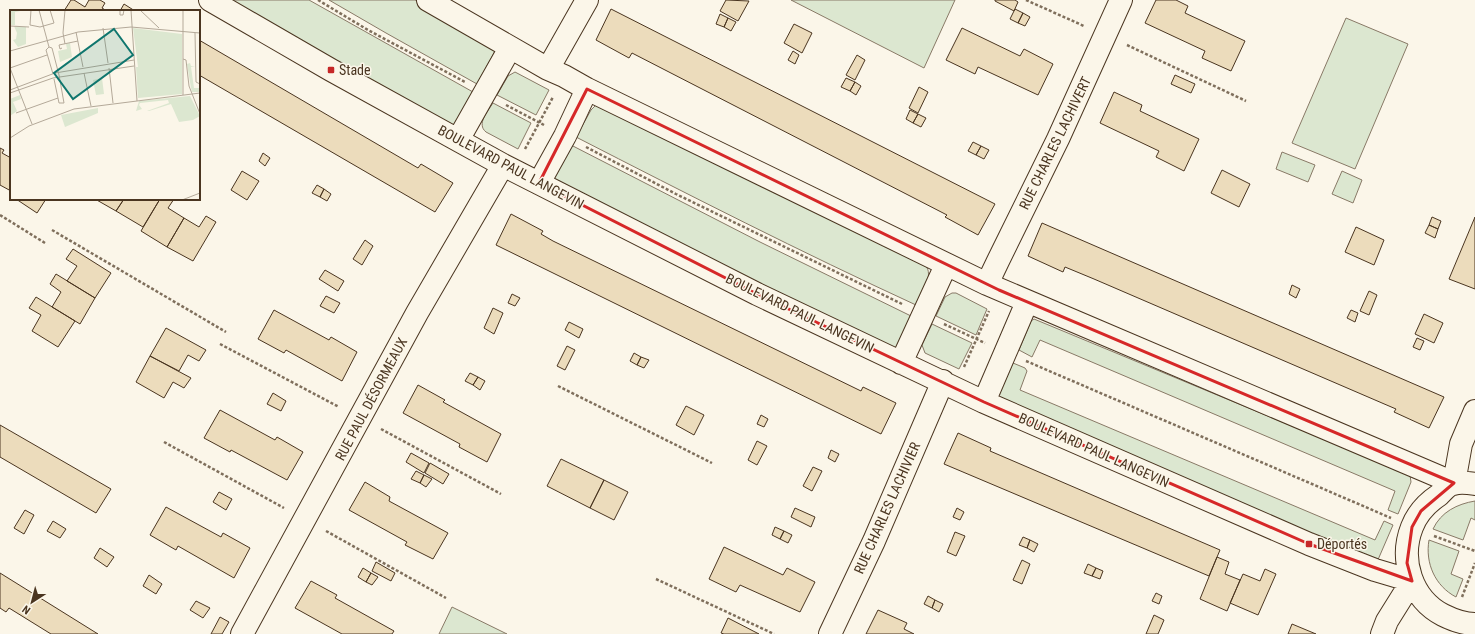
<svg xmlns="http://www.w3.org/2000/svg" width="1475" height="634" viewBox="0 0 1475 634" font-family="'Roboto Condensed',sans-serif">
<rect width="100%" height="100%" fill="#fbf6e9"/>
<path fill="#dce7d0" stroke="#887966" d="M226 0H309L473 92 456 123 451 126Z
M329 0H415L491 42 495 50 494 53 477 84 386 33Z
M791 0H955L924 68Z
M1346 18 1408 44 1355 169 1292 143Z
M515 72 549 90 536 115 497 95 508 76Z
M493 103 531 123 518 149 486 132C476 124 488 111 493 103Z
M596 105 925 265C935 275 921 294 916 305 801 252 689 195 576 137L591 110Z
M571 145 760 242 911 316 896 348 894 350 558 187 554 178Z
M1282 152 1315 165 1308 182 1276 169Z
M1342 171 1362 180 1353 203 1332 194Z
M952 293H956L987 309 976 335 936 316 945 297Z
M1034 319 1410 475 1411 482 1398 514 1388 510 1395 491 1040 340 1032 357 1019 350 1031 321Z
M932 324 972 343 959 369 925 353 922 345Z
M1013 363 1025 368 1027 371 1020 390 1375 540 1384 521 1393 525 1377 562 996 401Z
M1475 501V520L1471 518 1463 540 1433 529C1441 512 1457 504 1475 501Z
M1429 540 1459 551 1451 574 1463 579 1456 597C1435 586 1425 563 1429 540Z
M452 607 507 634H439Z"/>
<path fill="#ecdcbc" stroke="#4a3520" d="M71 0H74L85 7 89 0H100L105 3 102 8 107 11H64Z
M726 0 749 1 738 21 720 11Z
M995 0H1015L1018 2 1014 11 995 1Z
M1156 0H1176L1188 6 1185 13 1245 41 1231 71 1202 58 1205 51 1145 23Z
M124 4 135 11H120Z
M611 9 995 204 978 235 945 217 947 215 632 53 629 58 596 40Z
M1015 9 1023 13 1018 23 1010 19Z
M1023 13 1030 17 1025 26 1018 23Z
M720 14 728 18 724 27 716 24Z
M728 18 736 22 731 31 724 27Z
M794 24 812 33 802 53 784 43Z
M962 28 1020 56 1024 49 1053 64 1038 95 978 67 975 74 946 60Z
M199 40 418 168 421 164 453 183 435 212 199 75Z
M793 51 799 55 795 64 788 60Z
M857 55 865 60 855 80 846 75Z
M1175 75 1195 84 1191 93 1171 84Z
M846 78 855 82 850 91 841 87Z
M855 82 861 86 856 95 850 91Z
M919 87 928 92 918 113 909 108Z
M1114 92 1142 105 1140 111 1199 139 1184 171 1156 157 1159 151 1100 123Z
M910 110 918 114 913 123 906 119Z
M918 114 926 118 921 127 913 123Z
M973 142 981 146 976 155 968 151Z
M981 146 989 150 984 159 976 155Z
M0 148 4 150 2 153 11 158V191L0 185Z
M263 153 270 158 265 166 259 161Z
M1222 170 1250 184 1239 207 1211 193Z
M242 171 259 181 247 200 231 190Z
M317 185 324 189 320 197 312 193Z
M324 189 331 194 327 201 320 197Z
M16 199H46L37 213Z
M95 199H124L116 211Z
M124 199H160L143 227 116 211Z
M160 199H174L168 208 184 218 167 247 141 231Z
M511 214 543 231 541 234 553 241 861 391 863 387 896 403 881 434 496 245Z
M206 216 216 222 193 261 167 247 184 218 199 227Z
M1432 217 1441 221 1438 229 1429 225Z
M1475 217V289L1449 279Z
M1042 223 1444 397 1429 428 1394 412 1396 409 1382 403 1094 279 1065 267 1063 272 1028 256Z
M1429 225 1438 229 1435 238 1425 233Z
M1356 227 1384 240 1374 265 1345 252Z
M365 240 373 246 362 265 353 259Z
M73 249 111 273 95 298 67 281 77 266 66 259Z
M325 270 344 281 338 291 319 279Z
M56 274 95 298 80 324 52 307 61 292 50 284Z
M1292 285 1300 289 1296 298 1289 294Z
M1369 291 1377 295 1369 315 1360 311Z
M512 294 520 298 515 306 508 303Z
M326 296 340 303 334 313 320 306Z
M36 297 75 321 58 347 32 331 41 315 29 308Z
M493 308 503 313 494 334 484 328Z
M274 310 329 340 331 337 357 352 342 381 286 350 284 353 258 339Z
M1351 310 1358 313 1355 322 1347 318Z
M1424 314 1443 323 1434 343 1415 334Z
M569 322 583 329 579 338 565 330Z
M166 328 206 350 199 361 188 355 179 371 150 356Z
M1417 338 1424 341 1420 350 1413 347Z
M567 346 575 350 565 370 557 366Z
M634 353 641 357 637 365 630 361Z
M150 356 191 378 184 388 173 382 164 398 136 382Z
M641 357 649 360 644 368 637 365Z
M470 373 478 377 473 385 465 381Z
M478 377 485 381 480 390 473 385Z
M418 385 445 400 443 402 501 434 487 462 459 447 460 444 403 413Z
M273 393 286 401 281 411 267 404Z
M686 406 704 415 694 435 676 425Z
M220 410 275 440 277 437 303 452 287 480 231 450 230 452 204 438Z
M761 415 768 419 764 427 757 424Z
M0 425 111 489 96 513 0 457Z
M958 433 991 448 990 451 1220 550 1209 576 944 464Z
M757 441 767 446 757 465 748 460Z
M831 450 839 454 835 462 828 458Z
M411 453 429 463 424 473 406 462Z
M561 459 604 480 590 508 547 486Z
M430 463 449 474 443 484 425 473Z
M813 467 822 471 812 491 803 486Z
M416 471 424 475 420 483 411 479Z
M424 475 432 479 426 487 420 483Z
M604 480 628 492 614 520 590 508Z
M365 482 390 497 389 501 448 533 433 559 405 545 407 542 349 510Z
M219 492 232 499 226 510 213 502Z
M166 507 221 537 223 533 250 548 234 578 178 546 176 550 150 535Z
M795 508 815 517 811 527 791 517Z
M957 508 964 512 960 520 953 517Z
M25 510 34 515 24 534 14 528Z
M53 521 66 529 60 538 47 531Z
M775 527 784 531 780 539 772 535Z
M784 531 792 535 788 543 780 539Z
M955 532 965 536 956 556 947 552Z
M1023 537 1030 540 1027 548 1019 545Z
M1030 540 1038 544 1034 552 1027 548Z
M724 547 783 575 787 568 815 582 800 612 740 585 736 592 709 579Z
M100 548 114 557 107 567 94 558Z
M1217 557 1229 562 1225 574 1240 580 1227 611 1200 599Z
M1022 560 1030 564 1022 584 1013 580Z
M376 562 395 573 391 581 372 571Z
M1088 564 1096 568 1092 576 1084 573Z
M363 568 371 573 366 582 358 577Z
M1096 568 1103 571 1100 579 1092 576Z
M1265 569 1276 574 1258 615 1230 603 1243 574 1260 581Z
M0 573 98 634H51L9 608 6 612 0 608Z
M371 573 378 577 372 585 366 582Z
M149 575 162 584 156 594 143 586Z
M311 581 337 595 335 598 394 631 392 634H342L295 608Z
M1156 593 1162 596 1159 604 1152 601Z
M928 596 935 600 932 608 924 604Z
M935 600 943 604 939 612 932 608Z
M196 601 210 608 203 618 190 610Z
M878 610 907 623 904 629 914 634H866Z
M1154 615 1164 620 1158 634H1146Z
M220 617 229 622 222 634H211Z
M728 618 759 634H724L721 633Z
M1292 624 1316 634H1288Z"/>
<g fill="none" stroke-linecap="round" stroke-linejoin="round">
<defs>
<path id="minor" d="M210 0 331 70 503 165 757 294 984 402 1309 544 1375 570 1412 581
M428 0 548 69 564 76 587 89 987 284 1454 483
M548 69 587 0
M458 140 510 48
M539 183 565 136 587 89
M987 284 998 261 1058 139 1121 0
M901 363 946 265
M984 402 1027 302
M1454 483 1461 444 1475 411
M1475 484C1469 483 1459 482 1453 484 1448 485 1443 491 1439 495 1427 503 1417 514 1412 527 1399 560 1412 599 1443 615 1453 620 1463 624 1475 624
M242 634 417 313 503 165
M830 634 874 541 943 381
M1382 634 1387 621 1412 581"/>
</defs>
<use href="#minor" stroke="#4a3520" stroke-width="24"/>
<path stroke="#7f6f5c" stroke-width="2.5" stroke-dasharray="3 2" stroke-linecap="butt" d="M318 0 368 30 465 82
M1026 0 1084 26
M1127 45 1246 101
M506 105 544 125
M586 147 676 194 902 304
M525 149 553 97
M0 215 45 243
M52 230 226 332
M944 324 985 343
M220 344 339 407
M1026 361 1391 518
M964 367 989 311
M558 386 712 463
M381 429 501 494
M164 442 284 508
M326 531 446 598
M1434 536 1475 551
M656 579 774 634
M1462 597 1475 563"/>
<use href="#minor" stroke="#fbf6e9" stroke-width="22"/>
</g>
<path fill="none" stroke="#d62828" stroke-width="3" stroke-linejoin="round" d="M587 89 999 290 1454 483 1421 511 1412 527 1407 563 1412 581 1309 544 984 402 757 294 539 183Z"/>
<g fill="#c62828" stroke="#fbf6e9" stroke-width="1.5">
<rect x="327" y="66" width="8" height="8" rx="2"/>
<rect x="1305" y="540" width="8" height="8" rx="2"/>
</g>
<g text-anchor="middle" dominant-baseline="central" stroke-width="3" stroke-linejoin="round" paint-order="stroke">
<g font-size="14" fill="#4a3520" stroke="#fbf6e9" text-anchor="start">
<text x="339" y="70">Stade</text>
<text x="1317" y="544">Déportés</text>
</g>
<g font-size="14" fill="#4a3520" stroke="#fbf6e9">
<text transform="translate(1055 143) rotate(-64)">RUE CHARLES LACHIVERT</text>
<text transform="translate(511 167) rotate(28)">BOULEVARD PAUL LANGEVIN</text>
<text transform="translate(800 313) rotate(26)">BOULEVARD PAUL LANGEVIN</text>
<text transform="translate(371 399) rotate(-62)">RUE PAUL DÉSORMEAUX</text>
<text transform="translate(1094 450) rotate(24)">BOULEVARD PAUL LANGEVIN</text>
<text transform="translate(887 508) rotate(-66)">RUE CHARLES LACHIVIER</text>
</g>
</g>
<g transform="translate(10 10)">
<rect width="190" height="190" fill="#fbf6e9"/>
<path d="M0 0H16L5 2V15H0ZM4 16 16 17V34L8 37 3 30 6 29 7 23ZM123 18 172 24V84L128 88 126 57H128ZM60 33 62 47 50 52 48 41 57 39 56 34ZM180 53 181 56H185L181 57 184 78H190V82H182L181 78 177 54ZM92 68 94 84 86 85 83 70ZM10 85 11 89 3 92 7 101 0 106V89ZM180 86 190 106 183 110 169 112 161 94 139 101H137L159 93 158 90 130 93 129 95 132 99 126 101 129 91ZM88 98V103L55 117 51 105Z" fill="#dce7d0"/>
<path fill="none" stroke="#b4a999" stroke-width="1" d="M21 0 20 15 30 17 44 13 40 0M29 0 39 37M55 0 53 23 55 34M110 0V5H113L114 0M121 0 127 91M130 0 149 18M173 0V85M0 16 19 17M93 18 98 53M66 22 73 57M68 22 121 17 190 23M185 23 186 72 190 74M52 38 50 39 49 35 68 31M0 41 68 22M173 49 176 50 179 76 190 104M0 58 22 114M0 58 37 45M99 58 103 93M74 63 81 96M43 64 36 40 39 37 42 38 49 65 54 93H49L44 69M0 80 45 63 124 50M0 83 43 68 124 56M6 103 48 88M0 128 19 116 64 99 190 83M172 190 190 183"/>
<path fill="#0f766e" fill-opacity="0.15" stroke="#0f766e" stroke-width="2" d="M104 19 123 45 63 89 44 63Z"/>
<rect width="190" height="190" fill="none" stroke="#4a3520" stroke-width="2"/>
</g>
<g transform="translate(32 602) rotate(216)" stroke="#fbf6e9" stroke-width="3" paint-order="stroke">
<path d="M0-3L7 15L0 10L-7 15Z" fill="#4a3520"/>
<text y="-6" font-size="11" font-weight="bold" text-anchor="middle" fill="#4a3520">N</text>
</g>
</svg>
